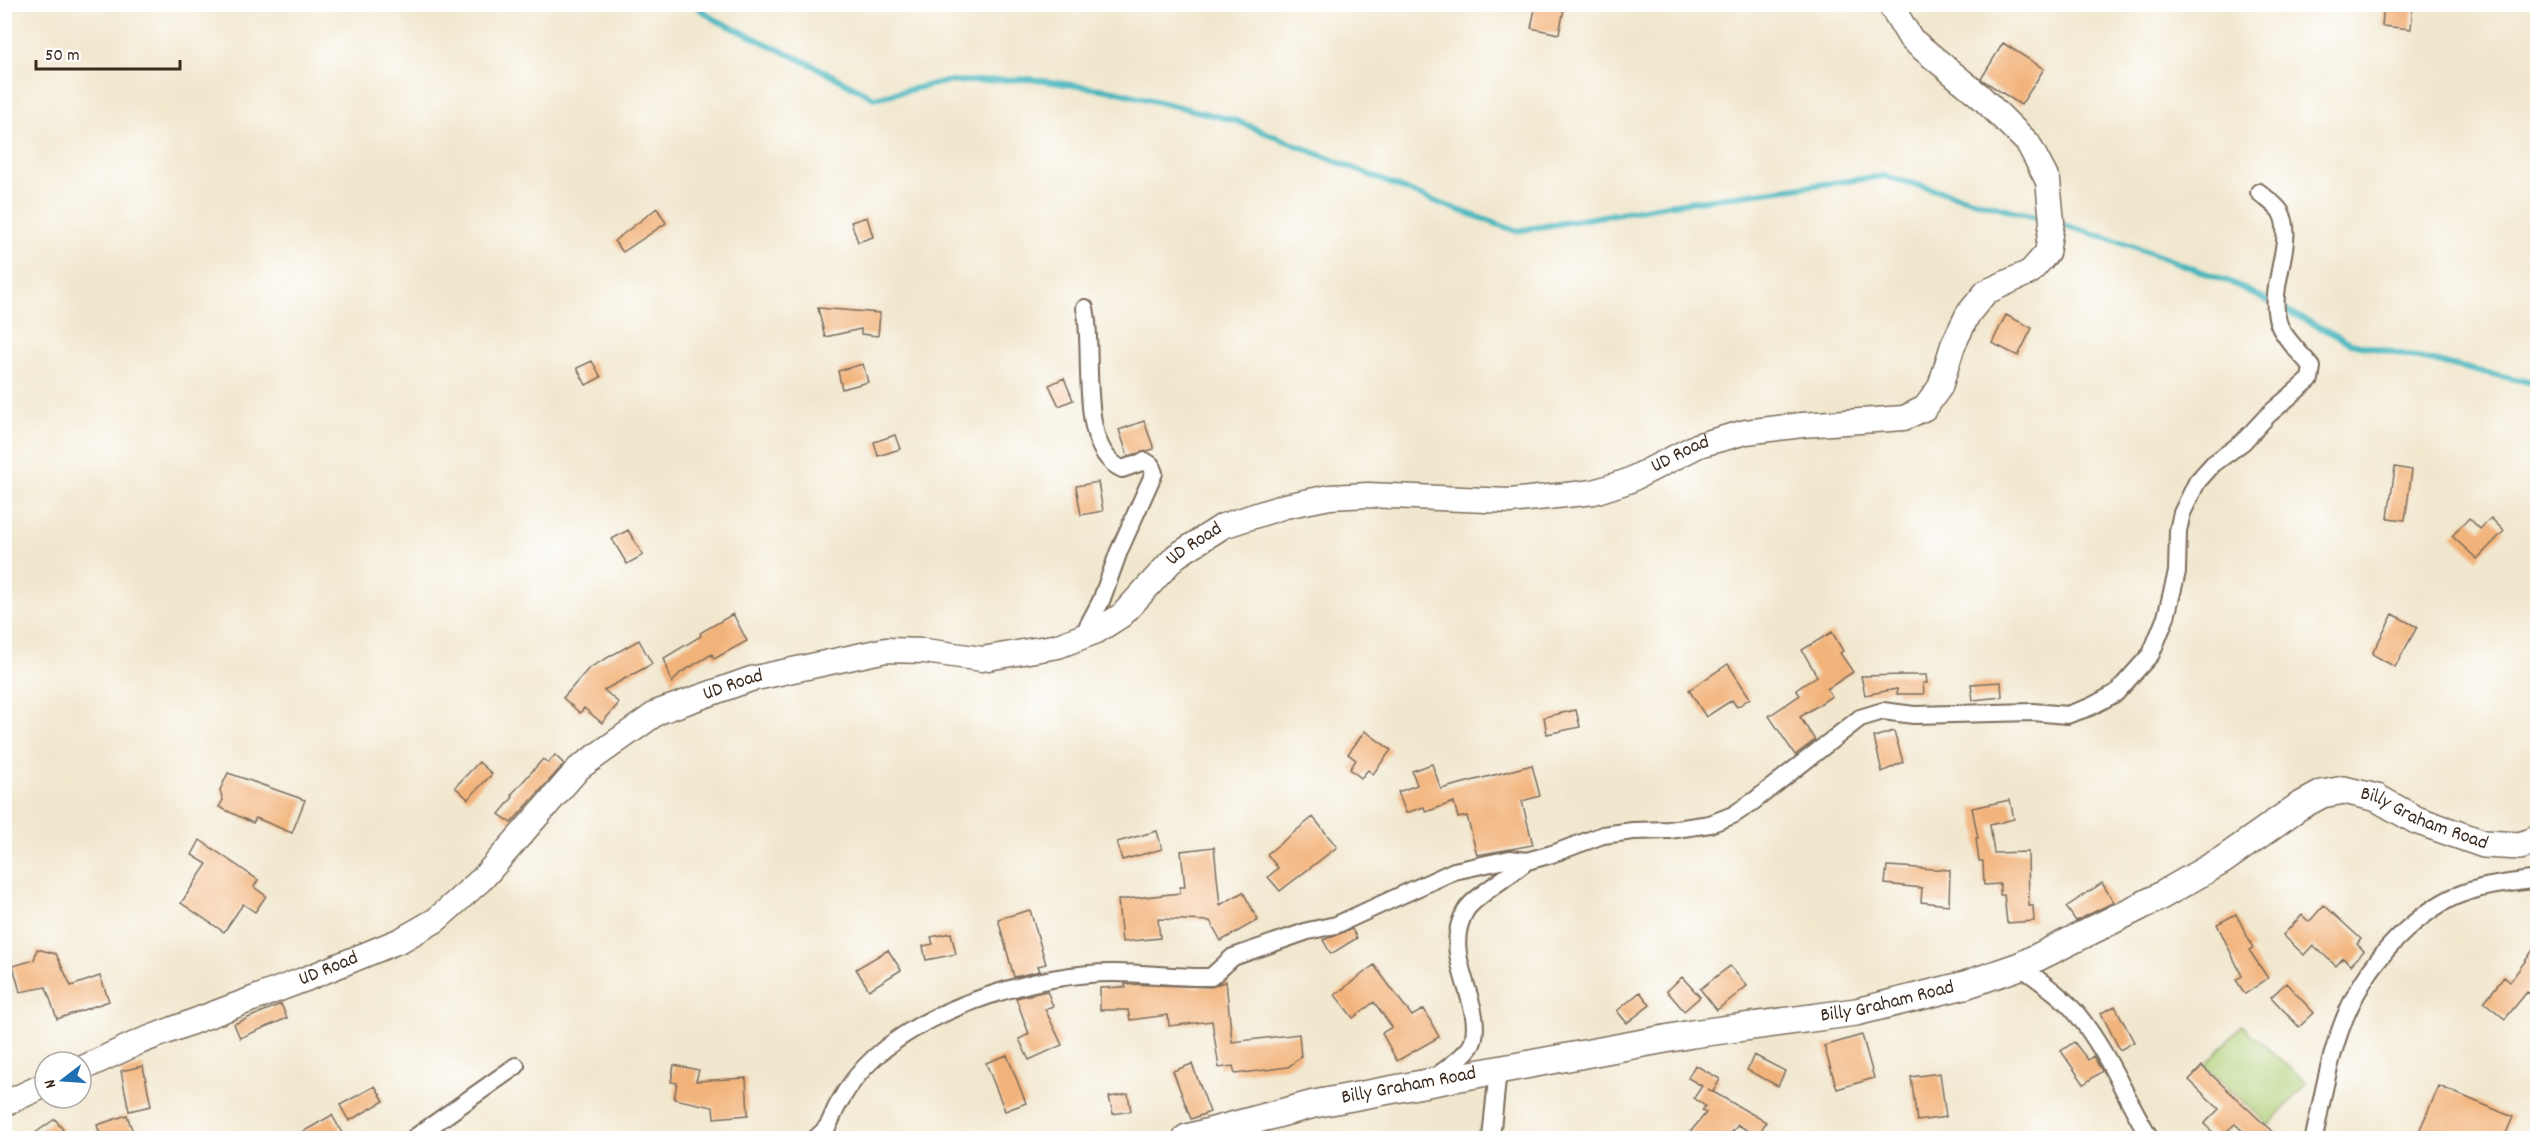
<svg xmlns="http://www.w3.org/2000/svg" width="2542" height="1143" viewBox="0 0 2542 1143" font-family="Dekko,sans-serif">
<rect width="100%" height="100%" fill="#fff"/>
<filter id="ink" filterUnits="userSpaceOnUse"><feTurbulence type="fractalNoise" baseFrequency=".0167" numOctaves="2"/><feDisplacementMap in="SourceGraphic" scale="12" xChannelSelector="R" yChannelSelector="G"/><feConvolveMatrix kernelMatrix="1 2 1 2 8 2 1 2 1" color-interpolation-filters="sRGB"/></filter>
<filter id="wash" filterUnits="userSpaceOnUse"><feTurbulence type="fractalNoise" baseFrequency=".008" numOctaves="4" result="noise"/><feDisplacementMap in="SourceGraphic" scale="24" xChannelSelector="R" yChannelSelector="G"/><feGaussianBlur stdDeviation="1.35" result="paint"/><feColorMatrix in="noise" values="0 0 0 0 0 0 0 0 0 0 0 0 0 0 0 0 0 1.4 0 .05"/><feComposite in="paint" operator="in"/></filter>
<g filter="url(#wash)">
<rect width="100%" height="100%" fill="#f1e7ce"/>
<path fill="#b0cf77" stroke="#767c4a" stroke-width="1.5" d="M2242 1025 2307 1083 2269 1125 2205 1066Z"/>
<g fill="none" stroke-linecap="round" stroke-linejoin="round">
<path stroke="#45b5bc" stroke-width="6" d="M693 4 714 19 812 65 874 98 943 82 1030 79 1114 91 1237 121 1426 198 1516 231 1667 205 1884 176 2047 220
M2057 223 2124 243 2230 282 2351 343 2538 384"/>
</g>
<g id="blocks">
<path fill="#f2b37a" d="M1536 4H1565L1559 34 1531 28Z
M2384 4H2413L2411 29 2382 26Z
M2003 43 2044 69 2021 105 1981 79Z
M657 208 666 223 623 252 614 241Z
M867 217 873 237 858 242 851 222Z
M818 308 880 313 878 336 861 334V329L825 337Z
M2006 315 2032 328 2018 356 1992 343Z
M592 361 601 377 586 385 577 368Z
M863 364 868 382 842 389 838 371Z
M1064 378 1073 400 1059 406 1049 385Z
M1144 421 1154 449 1128 456 1119 430Z
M895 435 900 449 878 456 874 442Z
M2395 467 2412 470 2405 520 2388 518Z
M1098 482 1103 511 1081 515 1076 486Z
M2469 518 2480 529 2491 518 2504 531 2477 559 2452 536Z
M628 530 643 555 627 564 612 539Z
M733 614 747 641 714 659 712 654 680 673 672 683 664 658 701 636 700 633Z
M2393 614 2417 627 2395 667 2372 654Z
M1832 632 1843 651 1840 653 1853 672 1827 689 1832 696 1800 717 1815 740 1795 755 1769 716 1800 695 1796 690 1817 676 1802 650Z
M639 640 652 664 604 690 619 703 602 723 584 708 580 713 563 698 589 668Z
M1728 664 1750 698 1737 707 1732 700 1706 717 1689 690Z
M1907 675H1926L1927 683H1923L1924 694H1897V689L1865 695 1861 676Z
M2001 682 2002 697 1973 700 1971 684Z
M1576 710 1580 727 1547 734 1544 717Z
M1365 731 1391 750 1373 774 1368 770 1361 778 1350 769 1356 760 1348 754Z
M1894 731 1903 762 1882 772 1874 737Z
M555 755 564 764 511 823 499 814 513 797 511 795 543 759 548 763Z
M479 762 492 774 468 799 455 787Z
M1432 764 1441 789 1532 765 1540 796 1522 801 1533 845 1477 855 1467 816 1458 818 1454 802 1426 812 1424 807 1406 813 1398 792 1417 785 1412 771Z
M228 773 305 800 292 833 256 818 253 823 219 807 223 800 220 790Z
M2010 800 2014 819 1990 825 1994 853 2028 852 2029 906H2033L2034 921 2007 923 2004 895H2000V884L1984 885 1983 861H1979L1976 838H1978L1972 808Z
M1313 817 1337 847 1280 891 1268 877 1278 868 1267 854Z
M1157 831 1162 849 1122 860 1117 842Z
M200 840 258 880 254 887 266 896 255 912 243 904 224 932 181 903 207 864 192 855Z
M1214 847 1220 905 1243 892 1258 920 1221 941 1210 921 1158 919 1160 938 1122 942 1118 900 1180 893V887H1185L1181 851Z
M1887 866 1950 870 1949 905 1921 902 1922 888 1885 884Z
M2102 883 2114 902 2076 921 2066 907Z
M2324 905 2361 939 2357 944 2364 951 2351 965 2343 958 2336 966 2313 945 2304 955 2283 935 2302 915 2309 922Z
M1030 910 1046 964 1038 966 1040 971 1014 977 998 919Z
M2236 914 2253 948 2249 950 2268 978 2245 994 2236 980 2242 976 2217 924Z
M1352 929 1357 938 1331 954 1323 940Z
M951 933 956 954 926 960 923 946 933 944 931 937Z
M2538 943V999L2527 992 2505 1019 2484 1002 2504 977 2510 982Z
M37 949 56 954 71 986 100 976 109 1001 57 1019 46 987 20 992 13 966 34 960Z
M888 950 901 970 869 990 856 969Z
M1374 965 1412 1016 1424 1009 1439 1037 1397 1061 1382 1033 1392 1027 1374 1002 1353 1018 1335 995Z
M1730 966 1747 986 1717 1010 1700 989Z
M1682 977 1700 997 1684 1011 1667 991Z
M1226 981 1232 1042 1299 1034 1301 1057 1288 1067 1235 1074 1233 1066 1219 1068 1212 1021 1169 1026 1168 1015 1130 1020 1128 1010H1100V988L1126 987 1125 984 1211 987Z
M2286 983 2314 1013 2299 1027 2271 997Z
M1047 991 1053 1006 1045 1009 1062 1045 1029 1060 1019 1039 1029 1034 1016 998Z
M1640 992 1650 1005 1627 1023 1617 1011Z
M281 1004 287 1018 240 1038 234 1024Z
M2115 1006 2134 1042 2120 1050 2101 1013Z
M1862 1035 1874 1078 1837 1089 1824 1046Z
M2074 1042 2088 1060 2093 1056 2102 1071 2084 1084 2061 1051Z
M1007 1055 1026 1103 1005 1111 986 1063Z
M1754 1055 1785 1071 1778 1086 1747 1070Z
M1192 1064 1210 1112 1191 1119 1173 1071Z
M674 1065 699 1070 696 1081 746 1078 748 1115 714 1118 713 1107 674 1099 677 1083 671 1082Z
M1695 1065 1720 1079 1713 1092 1708 1089 1766 1122 1758 1136 1738 1125 1727 1138H1700L1691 1131 1706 1113 1702 1111 1705 1106 1694 1098 1702 1086 1688 1078Z
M143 1066 151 1106 129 1111 121 1071Z
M2202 1066 2279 1138H2250L2235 1124 2219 1138 2204 1124 2219 1109 2189 1080Z
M1940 1073 1946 1117 1917 1121 1911 1077Z
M375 1086 384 1101 349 1121 340 1105Z
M2439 1086 2513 1117 2504 1138H2416Z
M1128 1094 1131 1111 1113 1114 1109 1097Z
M127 1115 135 1138H101L97 1125Z
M332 1115 342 1133 333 1138H292Z
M55 1119 69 1138H28Z"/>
</g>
</g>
<g filter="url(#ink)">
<use href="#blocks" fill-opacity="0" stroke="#7b6c5c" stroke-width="1.5"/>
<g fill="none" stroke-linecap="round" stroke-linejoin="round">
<defs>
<path id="minor" d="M1082 637 1101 601 1119 551 1154 473 1151 465 1145 461 1122 469C1076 448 1095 352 1085 308
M2020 966C2040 981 2061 995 2077 1014 2108 1052 2125 1097 2150 1138
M1435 1077C1444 1071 1468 1053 1472 1044 1487 1005 1438 956 1466 910 1475 896 1513 874 1527 861
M414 1138 516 1066
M816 1138C834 1123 829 1119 840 1101 849 1085 861 1070 874 1058 929 1007 1041 972 1115 973 1147 973 1179 978 1211 977L1233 957 1308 931 1336 925 1454 871 1510 859 1527 861 1552 854 1603 835 1633 831 1669 830 1710 824 1733 815 1754 801 1860 718 1883 711 1914 715 2033 712 2067 715 2090 707 2116 693 2151 654 2166 617 2177 572 2178 531 2182 513 2197 482 2213 464 2243 442 2268 415 2310 379 2312 367C2302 355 2287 341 2280 327 2264 291 2298 240 2280 211 2275 204 2265 198 2259 192
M1491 1138 1498 1070
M2314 1138C2331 1055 2341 989 2407 929 2423 915 2441 901 2461 894 2485 885 2512 883 2538 879"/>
<g id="secondary">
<path id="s1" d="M81 1069 139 1042 308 978 401 940 436 920 483 878 579 768 658 712 751 679 886 650 925 651 982 659 1058 646 1097 631 1122 615 1176 556 1223 526 1285 506 1330 497 1368 495 1510 501 1594 492 1628 481 1699 445 1746 432 1802 425 1904 418 1925 408 1940 387 1953 345 1968 314 1986 292 2030 272 2047 253 2052 222 2048 181 2028 143 1980 96 1911 39 1890 4"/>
<path d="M4 1104 45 1085"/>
</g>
<g id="primary">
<path id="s2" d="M1187 1138 1314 1104 1692 1034 1856 1012 1965 985 2020 966 2157 898 2223 860 2298 807 2322 794 2344 790 2377 798 2416 820 2484 844 2520 846 2538 839"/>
</g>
</defs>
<use href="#minor" stroke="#7b6c5c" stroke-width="20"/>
<use href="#secondary" stroke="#7b6c5c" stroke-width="27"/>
<use href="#primary" stroke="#7b6c5c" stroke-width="30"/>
<use href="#minor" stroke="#fff" stroke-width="16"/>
<use href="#secondary" stroke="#fff" stroke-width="24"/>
<use href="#primary" stroke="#fff" stroke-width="27"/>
</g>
</g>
<g text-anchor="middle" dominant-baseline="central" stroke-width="4.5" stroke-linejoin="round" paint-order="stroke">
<g font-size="20" fill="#3b2a1e" stroke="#fff">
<text stroke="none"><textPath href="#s1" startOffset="1779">UD Road</textPath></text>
<text stroke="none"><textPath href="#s1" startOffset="1275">UD Road</textPath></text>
<text stroke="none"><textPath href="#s1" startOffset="771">UD Road</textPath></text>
<text stroke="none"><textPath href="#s2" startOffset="1308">Billy Graham Road</textPath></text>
<text stroke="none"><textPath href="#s1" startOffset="267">UD Road</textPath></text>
<text stroke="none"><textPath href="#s2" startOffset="714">Billy Graham Road</textPath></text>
<text stroke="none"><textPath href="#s2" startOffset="228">Billy Graham Road</textPath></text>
</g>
</g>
<rect width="2542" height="1143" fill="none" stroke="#fff" stroke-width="24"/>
<g transform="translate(63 1080) rotate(253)"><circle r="28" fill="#ffffff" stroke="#b1aaa5" stroke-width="1.5"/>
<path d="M0-4.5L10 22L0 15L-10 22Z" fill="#1f6fb2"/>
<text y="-9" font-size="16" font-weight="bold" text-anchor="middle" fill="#3b2a1e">N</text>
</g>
<path d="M36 60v9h144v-9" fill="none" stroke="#3b2a1e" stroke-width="3"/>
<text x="45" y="60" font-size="18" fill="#3b2a1e" stroke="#ffffff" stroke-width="4.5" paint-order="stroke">50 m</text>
</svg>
